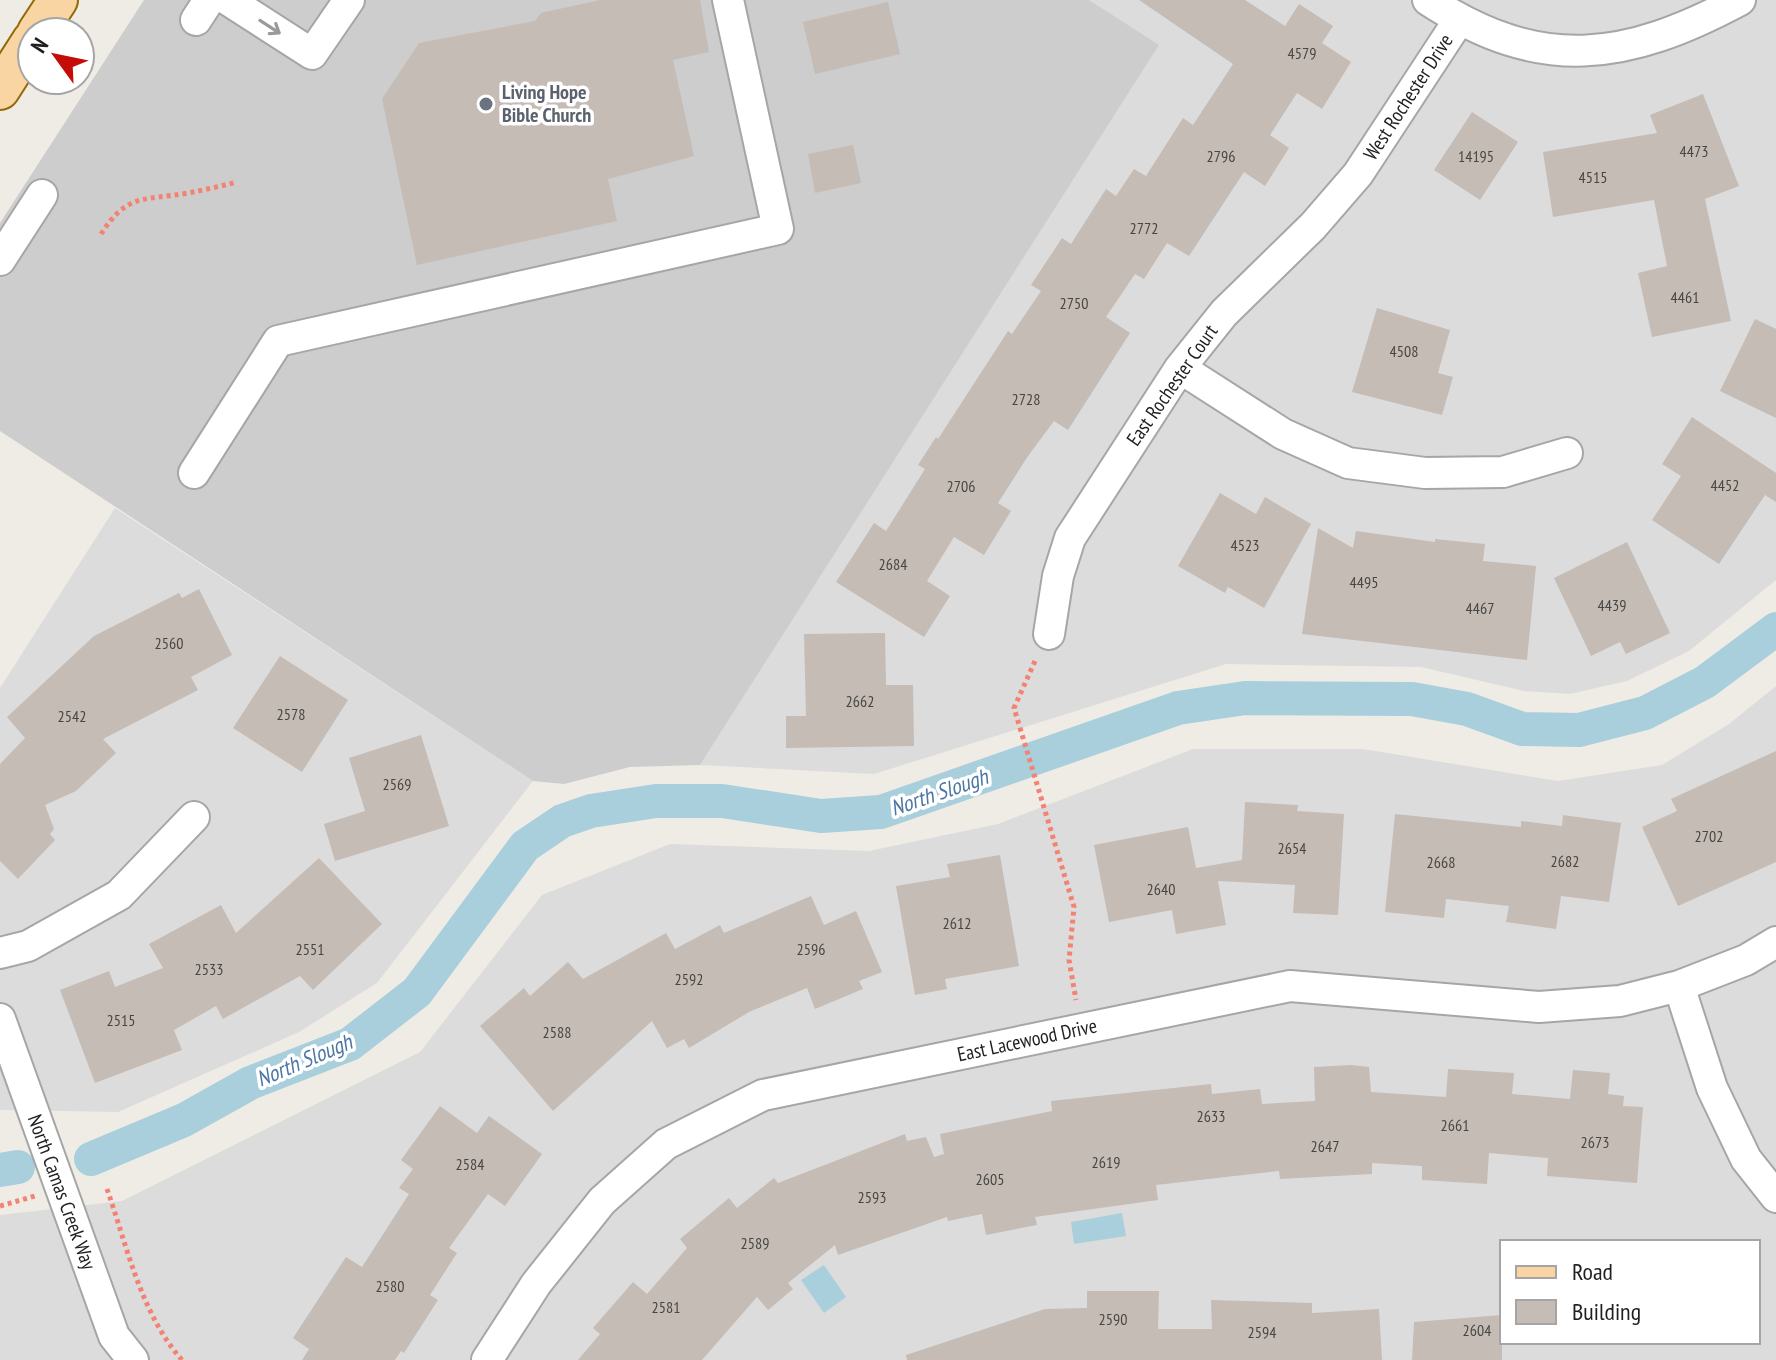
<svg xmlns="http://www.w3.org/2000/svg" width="1776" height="1360" viewBox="0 0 1776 1360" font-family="'PT Sans Narrow',sans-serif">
<rect width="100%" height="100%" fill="#efece6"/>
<path fill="#dddcdc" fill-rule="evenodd" d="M1089 0H1776V580L1689 651 1627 681 1570 694 1524 691 1421 667 1226 664 874 774 700 765 1158 46Z
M115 508 533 781 377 983 299 1032 118 1112 0 1110V688Z
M1776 686V1360H0V1215L122 1201 420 1052 542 895 670 844 869 851 998 824 1193 749H1363L1558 781 1662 765 1729 724ZM1502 1242H1758V1342H1502Z"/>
<path fill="#cdcdcd" d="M144 0H1089L1159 45 700 765 630 767 564 784 533 781 0 431V223Z"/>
<path fill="#a8cfdb" d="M1122 1213 1126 1236 1074 1244 1071 1222Z
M824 1265 846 1297 824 1313 801 1280Z"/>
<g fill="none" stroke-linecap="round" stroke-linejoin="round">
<path stroke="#a8cfdb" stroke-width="34" d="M91 1159 184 1120 250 1083 350 1044 417 992 525 846 562 821 591 811 656 801H722L821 816 881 812 1178 708 1245 698 1412 699 1467 709 1522 729 1579 730 1645 713 1705 682 1776 629
M0 1170 18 1167"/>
</g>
<path fill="#c4bcb5" d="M600 0H700L709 52 673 60 694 156 608 179 617 221 417 265 382 99 419 43 535 21 541 13Z
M1139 0H1245L1285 26 1299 4 1333 26 1322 43 1351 62 1322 109 1297 93 1270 135 1289 148 1265 186 1244 172 1189 256 1167 243 1144 279 1135 274 1106 317 1130 333 1068 430 1054 421 1028 456 998 503 1011 511 984 555 954 537 927 581 950 596 924 637 836 582 874 523 886 531 925 469 918 465 936 437 938 439 1008 331 1012 334 1041 291 1031 285 1062 238 1071 244 1106 189 1116 196 1134 169 1146 176 1183 118 1193 125 1233 64Z
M888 2 900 54 815 74 803 22Z
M1703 94 1739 186 1705 199 1731 321 1652 337 1638 273 1667 266 1654 200 1553 217 1543 152 1657 133 1650 115Z
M1472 112 1518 142 1480 200 1434 170Z
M853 145 861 183 815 193 808 154Z
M1377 308 1450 330 1438 373 1453 377 1442 415 1352 392Z
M1755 319 1776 329V418L1720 391Z
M1692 417 1776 473V502L1765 495 1719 564 1652 520 1681 476 1662 464Z
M1220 493 1256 514 1265 497 1311 524 1264 608 1228 587 1225 593 1178 566Z
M1318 528 1353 548 1356 531 1435 542V539L1485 544 1483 561 1536 566 1527 660 1302 634Z
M1627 542 1670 633 1626 654 1620 642 1591 656 1554 578Z
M199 589 232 655 191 677 198 690 103 739 116 753 76 791 45 805 54 829 50 834 55 840 18 879 0 861V764L25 738 7 717 94 636 179 593 182 598Z
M885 633 886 685H913L914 746 786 748V716H806L804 634Z
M280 656 348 700 302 772 233 728Z
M421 735 449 826 335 861 324 824 365 811 349 758Z
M1776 751V862L1678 906 1642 827 1677 811 1671 799Z
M1245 802 1298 805 1297 811 1344 814 1338 915 1293 913 1295 885 1218 881 1226 925 1176 934 1172 910 1109 922 1094 845 1188 827 1196 868 1242 860Z
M1395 814 1521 827V821L1562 826 1563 815 1621 823 1609 902 1561 896 1556 929 1506 922 1509 906 1446 899 1444 918 1385 912Z
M1000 855 1019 966 945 979 947 989 915 995 896 886 950 877 947 864Z
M319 858 382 924 313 990 300 976 223 1019 216 1006 174 1030 182 1050 95 1083 60 990 109 971 115 987 163 968 149 944 221 905 236 933Z
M811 896 824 925 856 911 882 972 859 981 863 989 815 1009 807 988 749 1012 689 1048 684 1039 667 1048 652 1021 553 1111 480 1026 524 988 530 996 568 962 583 979 666 933 675 949 720 925 724 933Z
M1351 1065 1369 1067 1371 1092 1446 1097 1448 1069 1514 1073 1512 1094 1570 1099 1573 1070 1610 1073 1608 1094 1624 1096 1623 1106 1643 1107 1637 1183 1547 1176 1548 1158 1489 1153 1487 1184 1422 1180V1166L1372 1163V1174L1280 1179 1279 1171 1156 1185 1158 1200 1035 1217 1037 1225 986 1235 982 1214 948 1221 947 1217 838 1255 835 1245 788 1283 793 1289 768 1310 757 1297 702 1360H578L600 1334 593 1328 633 1282 647 1294 687 1248 680 1239 729 1198 737 1208 774 1178 778 1183 905 1134 907 1141 926 1137 934 1157 944 1154 940 1134 1052 1111 1051 1101 1211 1084 1212 1094 1260 1089 1262 1104 1315 1101 1314 1067Z
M440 1106 477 1133 489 1116 542 1154 505 1206 488 1194 449 1248 457 1253 430 1295 438 1300 404 1353 401 1351 395 1360H302L309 1349 293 1338 346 1257 362 1267 409 1194 399 1188 413 1169 401 1160Z
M1087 1291H1159L1158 1329H1212L1211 1300 1312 1303V1313L1379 1309 1382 1360H907L906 1355 1045 1309 1087 1308Z
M1502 1315V1360H1412L1414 1322Z"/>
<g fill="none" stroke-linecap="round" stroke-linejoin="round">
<defs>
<path id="minor" d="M228 0 312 54 349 0
M1428 0C1541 74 1626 61 1740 0
M196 20 209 0
M0 260 42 195
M1180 368 1283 434 1348 463 1425 473 1503 472 1567 453
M194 473 278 341 778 229 728 0
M1049 634 1058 576 1070 538 1180 368 1224 313 1313 226 1358 174 1459 20
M0 953 28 946 119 895 194 817
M1679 986 1712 1088 1746 1159 1776 1197
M0 1019 114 1336 133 1360
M487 1360 536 1284 602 1201 666 1144 763 1095 1290 986 1539 1007 1620 1001 1679 986 1746 960 1776 942"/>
<path id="major" d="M37 32 58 0
M0 90 32 40"/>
</defs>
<use href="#minor" stroke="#a6a6a6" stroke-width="34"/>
<use href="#major" stroke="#946806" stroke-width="42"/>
<path stroke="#f48272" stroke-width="5" stroke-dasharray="4 4" stroke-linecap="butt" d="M101 234C128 192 144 201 188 193 204 190 221 186 237 182
M1035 661 1014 708 1074 907 1069 960 1076 1000
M107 1189C127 1246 141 1314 182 1360
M0 1206 35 1196"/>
<use href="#minor" stroke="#fff" stroke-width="30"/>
<use href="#major" stroke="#f8d5a2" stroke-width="38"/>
</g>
<defs><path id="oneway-shaft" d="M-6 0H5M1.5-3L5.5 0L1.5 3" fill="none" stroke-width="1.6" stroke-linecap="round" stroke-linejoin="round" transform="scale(2)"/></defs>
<use stroke="#9a9a9a" href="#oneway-shaft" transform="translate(270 27) rotate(33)"/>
<circle fill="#6b7280" stroke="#fff" stroke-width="3" cx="486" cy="104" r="8"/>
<g text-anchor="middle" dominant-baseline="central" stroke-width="7" stroke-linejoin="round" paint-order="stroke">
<g font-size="16" fill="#484644">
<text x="1302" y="53">4579</text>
<text x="1694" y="151">4473</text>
<text x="1221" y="156">2796</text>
<text x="1476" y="156">14195</text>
<text x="1593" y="177">4515</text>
<text x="1144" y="228">2772</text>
<text x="1685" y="297">4461</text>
<text x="1074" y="303">2750</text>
<text x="1404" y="351">4508</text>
<text x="1026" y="399">2728</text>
<text x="1725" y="485">4452</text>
<text x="961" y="486">2706</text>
<text x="1245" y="545">4523</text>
<text x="893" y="564">2684</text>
<text x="1364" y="582">4495</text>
<text x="1612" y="605">4439</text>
<text x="1480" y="608">4467</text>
<text x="169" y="643">2560</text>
<text x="860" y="701">2662</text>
<text x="291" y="714">2578</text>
<text x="72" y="716">2542</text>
<text x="397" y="784">2569</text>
<text x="1709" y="836">2702</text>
<text x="1292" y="848">2654</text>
<text x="1565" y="861">2682</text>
<text x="1441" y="862">2668</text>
<text x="1161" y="889">2640</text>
<text x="957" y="923">2612</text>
<text x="310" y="949">2551</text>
<text x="811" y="949">2596</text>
<text x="209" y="969">2533</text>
<text x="689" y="979">2592</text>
<text x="121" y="1020">2515</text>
<text x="557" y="1032">2588</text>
<text x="1211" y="1116">2633</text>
<text x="1455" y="1125">2661</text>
<text x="1595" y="1142">2673</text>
<text x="1325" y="1146">2647</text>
<text x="1106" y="1162">2619</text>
<text x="470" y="1164">2584</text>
<text x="990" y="1179">2605</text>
<text x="872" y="1197">2593</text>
<text x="755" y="1243">2589</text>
<text x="390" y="1286">2580</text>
<text x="666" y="1307">2581</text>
<text x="1113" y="1319">2590</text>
<text x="1477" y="1330">2604</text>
<text x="1262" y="1332">2594</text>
</g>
<g font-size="20" font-weight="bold" fill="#5b616d" stroke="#fff" text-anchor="start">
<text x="502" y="92">Living Hope<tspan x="502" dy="23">Bible Church</tspan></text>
</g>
<g font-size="20" fill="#1f1f1f" stroke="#fff">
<text transform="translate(1408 97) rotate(-57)">West Rochester Drive</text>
<text transform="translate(1172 385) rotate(-55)">East Rochester Court</text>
<text transform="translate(1027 1040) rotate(-12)">East Lacewood Drive</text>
<text transform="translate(62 1192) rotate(70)">North Camas Creek Way</text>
</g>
<g font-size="22" font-style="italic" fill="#4c76a3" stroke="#fff">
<text transform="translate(939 792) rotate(-19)">North Slough</text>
<text transform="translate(304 1060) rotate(-23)">North Slough</text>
</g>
</g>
<rect x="1500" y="1240" width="260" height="104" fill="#ffffff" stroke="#a5a5a5" stroke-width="2"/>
<rect x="1516" y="1266" width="40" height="12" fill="#f8d5a2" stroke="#a5a5a5" stroke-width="2"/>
<text x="1572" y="1280" font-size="24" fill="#1f1f1f">Road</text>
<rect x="1516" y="1300" width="40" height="24" fill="#c4bcb5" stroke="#a5a5a5" stroke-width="2"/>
<text x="1572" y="1320" font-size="24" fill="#1f1f1f">Building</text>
<g transform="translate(56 56) rotate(303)"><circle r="38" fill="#ffffff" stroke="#a5a5a5" stroke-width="2"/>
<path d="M0-6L14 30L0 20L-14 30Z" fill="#c60c09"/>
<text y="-12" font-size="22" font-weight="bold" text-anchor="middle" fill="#1f1f1f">N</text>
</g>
</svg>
